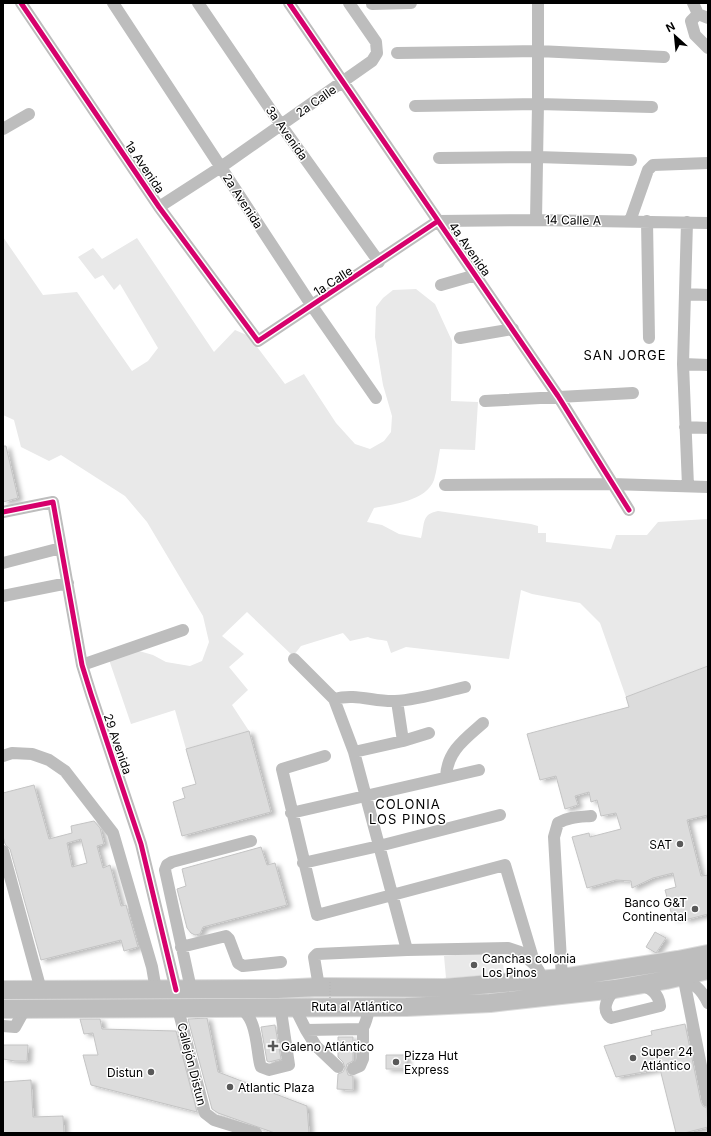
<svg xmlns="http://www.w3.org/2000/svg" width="711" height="1136" viewBox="0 0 711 1136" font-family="Inter,sans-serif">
<defs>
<filter id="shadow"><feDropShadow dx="4.5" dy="2.5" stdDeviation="2" flood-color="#0004"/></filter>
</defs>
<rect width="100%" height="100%" fill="#fff"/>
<path fill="#e9e9e9" d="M3 237 43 295 77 292 132 371 148 361 158 348 120 284 114 290 103 275 95 279 78 257 93 248 102 259 137 238 214 352 235 330 249 336 285 384 304 374 336 423 355 444 370 449 384 441 391 432 392 416 383 385 375 337 376 307 383 298 393 290 416 289 435 304 452 341 451 401 478 402 475 450 440 449C438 459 437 470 434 480 426 501 394 504 374 508L367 522 382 525 399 534 421 538C425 524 421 514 438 511L531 524 538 526V533H546V542L611 549 616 535H647L658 522 708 519V666L626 697 600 623 580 603 532 594 521 590 509 659 406 647 391 653 387 641C380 639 374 640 368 637L350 641 343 633 301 646 293 656 247 612 222 636 244 654 229 667 248 690 232 705 249 731 186 749 175 710 131 724 106 651H139L153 655 166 662 190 666 202 661 209 642 203 616 147 522 125 496 61 455 49 461 21 447 14 420 3 415Z
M502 951 504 973 446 978 444 956Z"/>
<path fill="#dcdcdc" stroke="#c4c4c4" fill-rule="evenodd" filter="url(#shadow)" d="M3 446H6L18 498 3 502Z
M708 666V815L687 820 701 876 708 875V914L685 920 684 916 673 919 665 890 676 887 673 873 653 878 632 888 631 881 616 880 587 888 572 837 589 833 590 837 621 829 616 813 601 816 597 800 591 802 589 792 575 796 578 805 565 809 556 776 540 780 527 734 629 707 626 697Z
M249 731 271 812 182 836 173 802 185 798 182 788 196 784 186 749Z
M34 785 49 839 72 833 71 826 94 821 100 828 104 844 97 846 103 868 110 865 121 906 126 905 138 947 124 951 121 940 41 960 10 849 5 844 3 836V793ZM81 839 87 863 72 867 67 843Z
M261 847 267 865 275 863 287 905 203 927 200 934 195 935 191 933 187 928 177 889 186 886 182 869Z
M655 932 666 938 656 953 646 947Z
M207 1018 218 1072 307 1106 309 1133H275L218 1113 212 1109 188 1019Z
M80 1019H100L102 1029 176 1031 197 1112 91 1085 83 1055H98L93 1033 84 1034Z
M685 1024 701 1102 703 1106 707 1108 708 1127 684 1133H676L660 1069 616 1077 604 1046 652 1035 651 1031Z
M275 1025 281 1059 269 1062 267 1061 261 1027Z
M338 1037H353V1061L347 1064 346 1068 348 1075 353 1076V1090L337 1089 338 1074 343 1072 345 1068 343 1062 338 1057Z
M3 1045H28L27 1061H15L3 1059Z
M386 1055H406V1069H386Z
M31 1080 33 1117 63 1116 64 1133H3V1082Z"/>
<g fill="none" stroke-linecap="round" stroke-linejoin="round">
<defs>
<path id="highway" d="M3 990 277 989 319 987 444 988 562 978 678 960 708 954
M3 1009 406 1007 490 1003 615 989 666 980 708 970"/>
</defs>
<use href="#highway" stroke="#dbdbdb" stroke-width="20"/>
<path stroke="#bdbdbd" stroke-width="12" d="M21 3 159 207 258 341 438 221
M113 3 312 306 376 398
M198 3 281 125 379 262
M289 3 558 396 629 510
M693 3 698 14 708 18
M372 4 411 3
M698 14 691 21 695 35 708 48
M397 53 538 51 664 57
M415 106 538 104 652 107
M3 129 29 114
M439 158 537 157 631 160
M159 207 221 167 372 61 377 53 376 42 349 3
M536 220 538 104V3
M438 221 536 220 708 223
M630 221 648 170 653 165 708 163
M647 221 649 338
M687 222 683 364 688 486
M441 285 476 275
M685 294 708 295
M460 338 513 329
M683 364 708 365
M485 401 633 393
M685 427 708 428
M445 485 611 484 708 487
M3 512 53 502 82 665 91 694 141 844 176 990
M3 563 61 548
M3 596 68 583
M294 659 334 699 354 752 407 950
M82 665 183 630
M334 699C356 693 374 702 395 701 418 700 443 692 465 687
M397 701 403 741
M354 752 403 741 429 733
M3 756 12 753 32 754 49 760 65 771 113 833 152 967 156 990
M325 756 282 769 317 915 505 865 535 965 539 971
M446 777C447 751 465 739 483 723
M291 813 479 770
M3 851 41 990
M303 863 379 846 500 815
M181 947 226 936 229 939 238 963 243 966 281 962
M562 978 554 837 558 823C568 817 579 817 591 816
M677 979C693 980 702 990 708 1003
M684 980 708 1101
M319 987 314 957 317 954 407 950 508 948 520 952 535 965
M191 989 165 870 167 865 172 862 251 841
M615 989C608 997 600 1010 611 1018L660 1006C659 994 650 986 639 986
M294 1006 306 1030 362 1029C367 1023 367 1014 370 1007
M238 1007C257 1016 256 1046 260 1064L261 1067 269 1070 289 1065 281 1011 286 1006
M178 1009 205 1113 214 1120 256 1133
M3 1026 15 1027 25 1009
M306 1030 316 1046 338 1067
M353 1069 360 1066 363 1059V1028"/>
<use href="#highway" stroke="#bdbdbd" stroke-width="18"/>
<path stroke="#b8b8b8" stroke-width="1.5" stroke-dasharray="1 2" stroke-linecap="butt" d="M330 982V1012"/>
<defs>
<path id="cycleway" d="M21 3 159 207 258 341 438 221
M289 3 558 396 629 510
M3 512 53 502 82 665 91 694 141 844 176 990"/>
</defs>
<use href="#cycleway" stroke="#fff" stroke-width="8"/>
<use href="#cycleway" stroke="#d6006c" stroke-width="5"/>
</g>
<g fill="#595959" stroke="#fff" stroke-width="1.5">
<circle cx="680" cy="844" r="4"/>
<circle cx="695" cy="909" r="4"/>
<circle cx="474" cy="965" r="4"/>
<path d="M271 1040h4v4h4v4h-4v4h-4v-4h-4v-4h4z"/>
<circle cx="633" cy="1058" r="4"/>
<circle cx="396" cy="1062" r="4"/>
<circle cx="151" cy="1072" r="4"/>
<circle cx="230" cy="1087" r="4"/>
</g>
<g text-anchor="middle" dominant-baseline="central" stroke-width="3" stroke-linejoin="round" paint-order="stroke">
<g font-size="12" fill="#000" stroke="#fff">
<text transform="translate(316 101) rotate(-35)">2a Calle</text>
<text transform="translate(287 133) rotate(55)">3a Avenida</text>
<text transform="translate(145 167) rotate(56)">1a Avenida</text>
<text transform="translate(243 201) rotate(57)">2a Avenida</text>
<text transform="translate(573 220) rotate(1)">14 Calle A</text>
<text transform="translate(470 249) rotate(55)">4a Avenida</text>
<text transform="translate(333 281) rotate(-33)">1a Calle</text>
<text transform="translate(118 744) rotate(71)">29 Avenida</text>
<text x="357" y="1006">Ruta al Atlántico</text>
<text transform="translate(192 1064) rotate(76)">Callejón Distun</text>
</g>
<g font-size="12" fill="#000" stroke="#fff" text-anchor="start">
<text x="672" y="844" text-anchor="end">SAT</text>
<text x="687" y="902" text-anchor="end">Banco G&amp;T<tspan x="687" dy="14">Continental</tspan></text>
<text x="482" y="958">Canchas colonia<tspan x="482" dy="14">Los Pinos</tspan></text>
<text x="281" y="1046">Galeno Atlántico</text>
<text x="641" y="1051">Super 24<tspan x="641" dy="14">Atlántico</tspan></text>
<text x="404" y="1055">Pizza Hut<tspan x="404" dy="14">Express</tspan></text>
<text x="143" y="1072" text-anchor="end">Distun</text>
<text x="238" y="1087">Atlantic Plaza</text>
</g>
<g font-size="13" letter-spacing="1" fill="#000" stroke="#fff">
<text x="625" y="355">SAN JORGE</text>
<text x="408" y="804">COLONIA<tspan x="408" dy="15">LOS PINOS</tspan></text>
</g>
</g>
<rect width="711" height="1136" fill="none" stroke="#000000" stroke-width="8"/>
<g transform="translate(675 36) rotate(333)" stroke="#ffffff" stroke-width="3" paint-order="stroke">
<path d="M0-3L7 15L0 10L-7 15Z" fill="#000000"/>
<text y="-6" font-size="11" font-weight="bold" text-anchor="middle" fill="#000000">N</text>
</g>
</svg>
